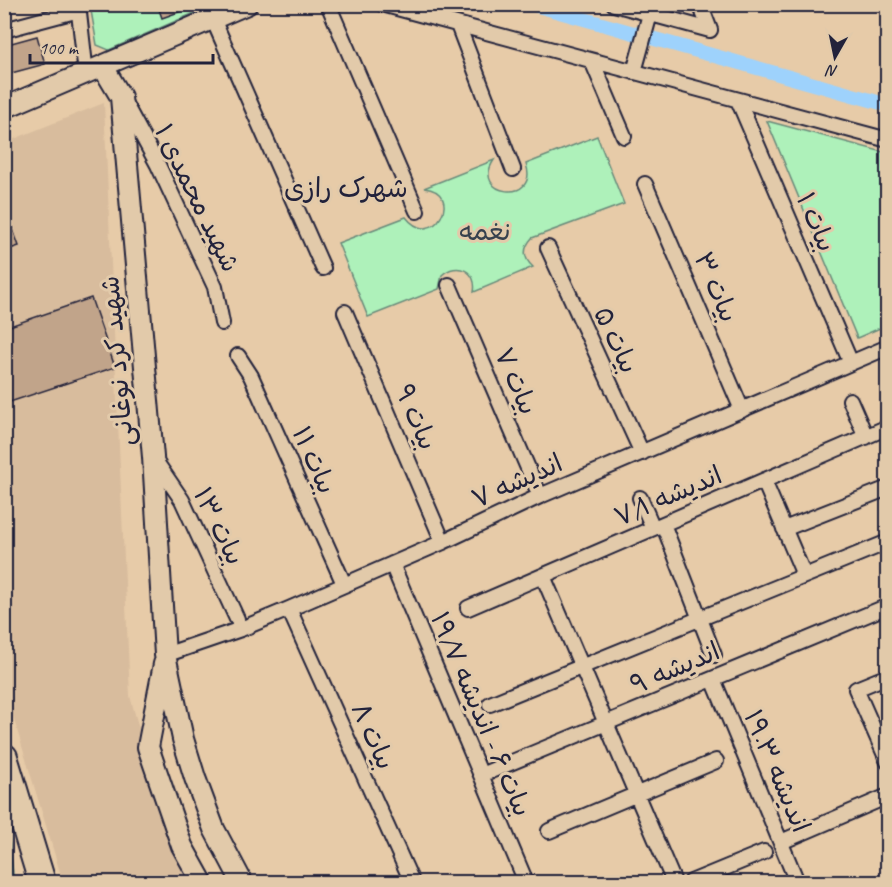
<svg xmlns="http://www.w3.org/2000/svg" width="892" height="887" viewBox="0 0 892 887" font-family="Caveat,'Playpen Sans Arabic',sans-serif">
<rect width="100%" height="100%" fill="#e7cba8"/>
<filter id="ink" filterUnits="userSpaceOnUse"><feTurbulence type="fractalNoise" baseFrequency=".0167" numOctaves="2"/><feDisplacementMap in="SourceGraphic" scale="12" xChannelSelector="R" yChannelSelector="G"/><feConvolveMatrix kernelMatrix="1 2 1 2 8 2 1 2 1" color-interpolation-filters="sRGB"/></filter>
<g filter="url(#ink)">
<path fill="#d8bc9d" d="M104 103 130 696 167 831 192 882H63L5 690 4 143Z"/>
<path fill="#aef1ba" stroke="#688a7a" stroke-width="1.5" d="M90 5H213L109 50 97 45Z
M767 121 887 153V325L857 338Z
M597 136 624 204 532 238C523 248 523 258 533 267L474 292C478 271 457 261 442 275L439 289 368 317 338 243 406 217C433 252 466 192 424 188L494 160C470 196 540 205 526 164Z
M5 806 14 882H5Z"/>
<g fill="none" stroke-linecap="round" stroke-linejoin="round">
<path stroke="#9ed2fc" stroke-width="14" d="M531 4 888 105"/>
</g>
<path fill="#c1a48a" stroke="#22223b" stroke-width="1.5" d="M157 4H185L187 9 162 18Z
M37 36 45 64 4 75V45Z
M5 207 19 246 4 251V208Z
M91 298 115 367 4 404V328Z"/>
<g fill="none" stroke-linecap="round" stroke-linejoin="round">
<defs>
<path id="street" d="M78 4 86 74
M328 4 417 211
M382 4 888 140
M614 4 710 30
M700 4 710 30
M213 19 323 268
M458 25 513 169
M4 30 79 10
M592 61 624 136
M634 72 650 14
M738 100 851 363
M125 104 158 165 215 287 222 323
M645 184 742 410
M548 248 642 453
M449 285 540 496
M345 312 443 542
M238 356 251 376 344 584
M850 400 866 437
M154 459 182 500 237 619
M764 481 804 575
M640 498 653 528
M663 524 714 655
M784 529 888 488
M392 564 526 882
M543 576 674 882
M468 608 888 427
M289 609 412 882
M165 655 241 629 289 609 443 542 540 496 888 347
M888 676 856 689 888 762
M713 679 797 882
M490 704 888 542
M481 775 888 606
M549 831 716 761
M781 842 888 796
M691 882 764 852"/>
<path id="secondary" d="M103 67 121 97 153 457 165 655 183 739 195 778 214 829 242 882
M4 108 247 4
M164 664 148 747 182 846 202 882"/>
<path id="highway" d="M4 757 42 882"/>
</defs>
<use href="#street" stroke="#22223b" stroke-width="18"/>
<use href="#secondary" stroke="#22223b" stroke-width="24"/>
<use href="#highway" stroke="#22223b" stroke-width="30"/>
<use href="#street" stroke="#e2caaa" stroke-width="14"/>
<use href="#secondary" stroke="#e2caaa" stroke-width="20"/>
<use href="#highway" stroke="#e2caaa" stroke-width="26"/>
</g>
</g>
<g text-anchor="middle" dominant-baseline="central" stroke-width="6" stroke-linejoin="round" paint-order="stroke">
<g font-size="26" fill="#22223b" stroke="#e2caaa">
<text transform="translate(197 198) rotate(64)">شهید محمدی ۱</text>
<text transform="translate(816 222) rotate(67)">بیات ۱</text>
<text transform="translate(716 287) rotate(67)">بیات ۳</text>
<text transform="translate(616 340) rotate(65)">بیات ۵</text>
<text transform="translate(117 361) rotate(-95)">شهید کرد نوغانی</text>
<text transform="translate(516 381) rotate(67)">بیات ۷</text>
<text transform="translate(416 417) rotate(67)">بیات ۹</text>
<text transform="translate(314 460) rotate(66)">بیات ۱۱</text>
<text transform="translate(517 481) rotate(-24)">اندیشه ۷</text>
<text transform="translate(668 496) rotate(-23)">اندیشه ۷/۱</text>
<text transform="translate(219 526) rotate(64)">بیات ۱۳</text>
<text transform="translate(675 668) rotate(-23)">اندیشه ۹</text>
<text transform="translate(481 714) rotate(67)">بیات ۶ - اندیشه ۱۹/۷</text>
<text transform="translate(373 736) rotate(66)">بیات ۸</text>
<text transform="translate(777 771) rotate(67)">اندیشه ۱۹.۳</text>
</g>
<g font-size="26" fill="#37414e" stroke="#e2caaa">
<text x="485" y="231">نغمه</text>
</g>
<g font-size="27" fill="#22223b" stroke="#e2caaa">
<text x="346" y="188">شهرک رازی</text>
</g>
</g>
<rect width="892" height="887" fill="none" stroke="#e2caaa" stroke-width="24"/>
<rect x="12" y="12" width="868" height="863" fill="none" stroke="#22223b" stroke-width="2" filter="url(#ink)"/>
<g transform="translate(835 57) rotate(189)" stroke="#e2caaa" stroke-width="4.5" paint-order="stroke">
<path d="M0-4.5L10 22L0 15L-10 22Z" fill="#22223b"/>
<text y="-9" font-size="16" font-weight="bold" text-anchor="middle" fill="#22223b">N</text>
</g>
<path d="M30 54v9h183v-9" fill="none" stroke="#22223b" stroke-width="3"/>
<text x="39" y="54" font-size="18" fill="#22223b" stroke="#e2caaa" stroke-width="4.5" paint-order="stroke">100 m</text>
</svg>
